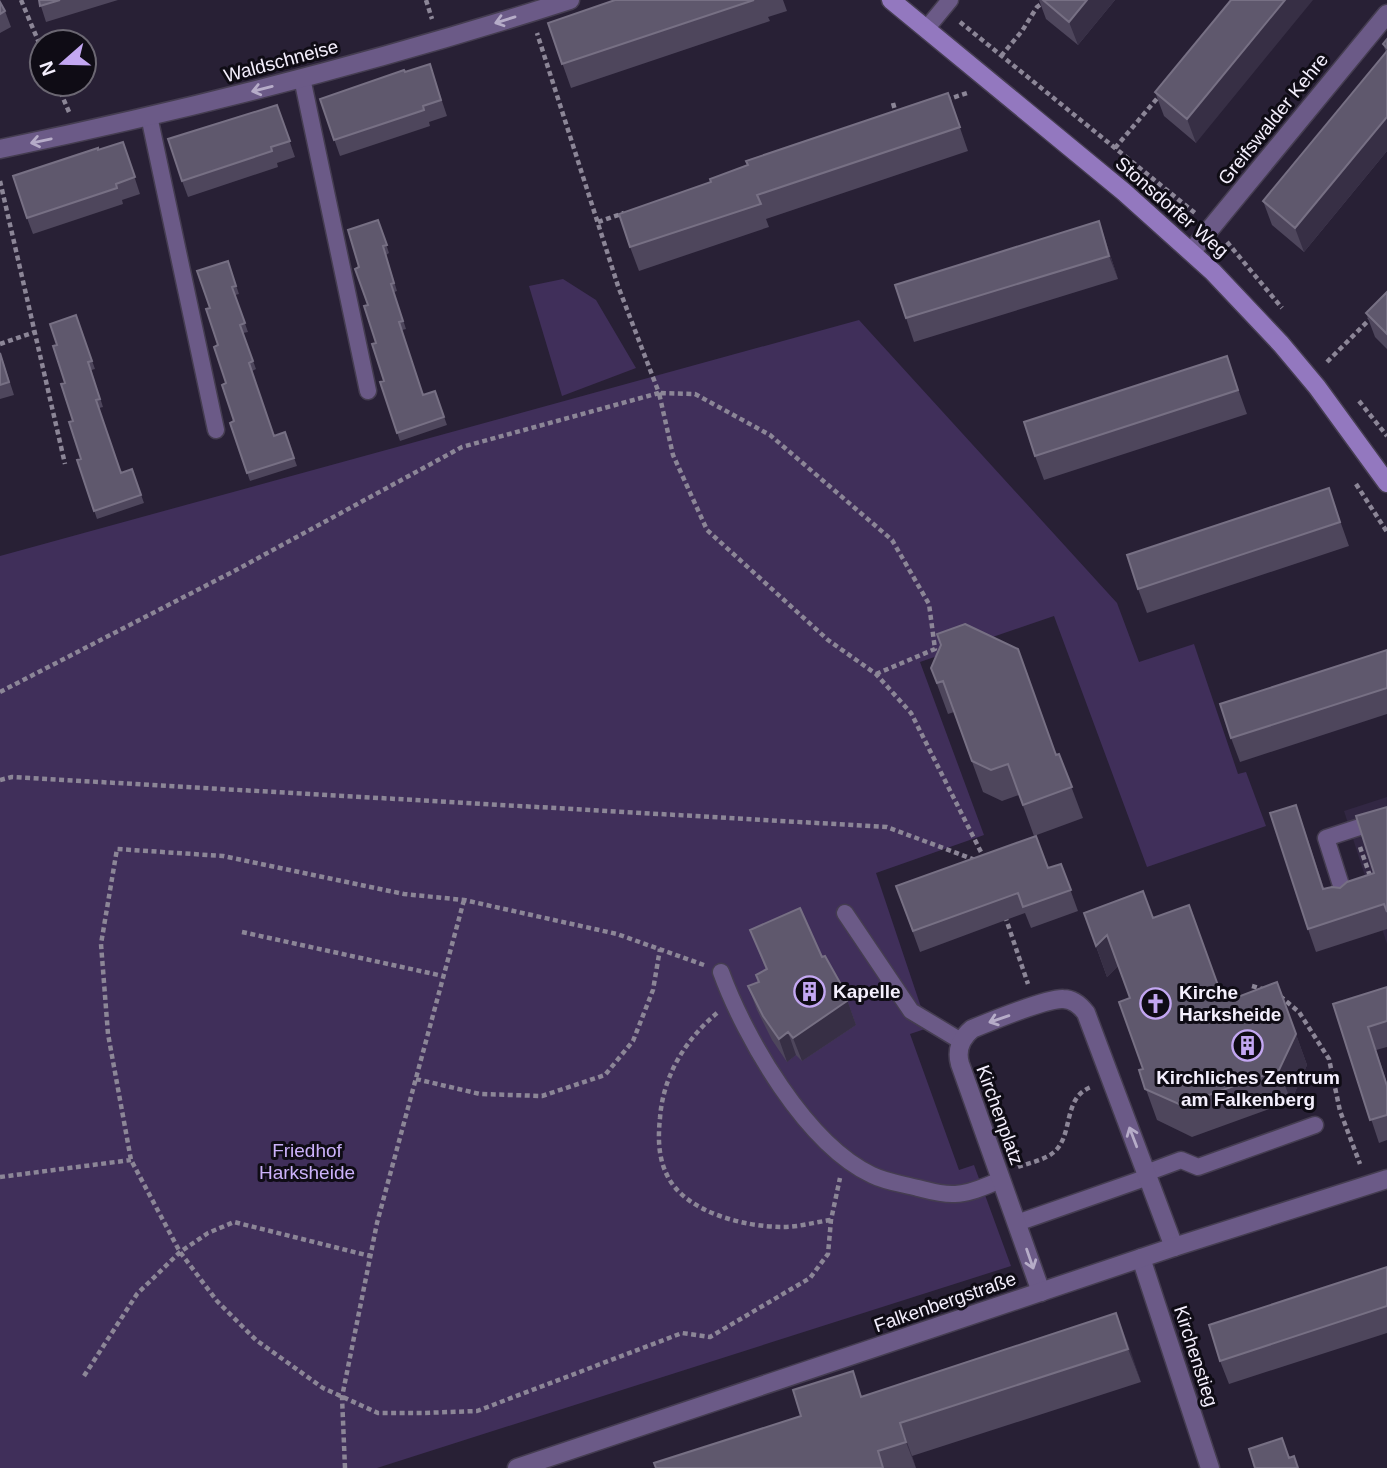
<svg xmlns="http://www.w3.org/2000/svg" width="1387" height="1468" viewBox="0 0 1387 1468" font-family="Arial,sans-serif">
<rect width="100%" height="100%" fill="#282035"/>
<path fill="#322743" d="M1387 797V944L1344 811Z"/>
<path fill="#402f5a" d="M563 279 596 300 636 368 562 396 529 286Z
M859 320 1117 603 1139 662 1194 644 1238 774 1246 772 1266 826 1147 867 1054 616 920 662 984 835 876 873 928 1028 910 1034 959 1170 974 1165 1011 1266 377 1468H0V556Z"/>
<g fill="none" stroke-linecap="round" stroke-linejoin="round">
<defs>
<path id="service" d="M927 28 950 0
M302 78 368 391
M149 116 216 430
M1346 901 1326 838 1387 818
M845 913 911 1011 961 1041
M721 972C745 1038 806 1144 872 1175 886 1182 903 1184 918 1188 930 1191 943 1195 955 1194 971 1194 987 1185 1001 1180
M1146 1173 1181 1160 1198 1167 1315 1125
M1017 1223 1148 1177"/>
<path id="minor" d="M0 149C192 109 383 60 570 0
M1192 251 1387 14
M1141 1258 1210 1468
M1041 1292 960 1064C956 1050 961 1038 972 1029 989 1022 1048 998 1063 999 1073 999 1080 1005 1086 1013L1174 1247"/>
<path id="tertiary" d="M517 1468 1174 1247 1387 1179"/>
<path id="secondary" d="M891 0 1124 192 1213 272 1281 344 1317 387 1387 483"/>
</defs>
<use href="#service" stroke="#453d51" stroke-width="19"/>
<use href="#minor" stroke="#453d51" stroke-width="21"/>
<use href="#tertiary" stroke="#453d51" stroke-width="21"/>
<use href="#secondary" stroke="#453d51" stroke-width="21"/>
<path stroke="#8c8697" stroke-width="4.5" stroke-dasharray="5 3.5" stroke-linecap="butt" d="M21 0 42 50
M426 0 432 19
M960 22 1195 213
M1001 56 1022 31 1037 7 1047 0
M57 84 69 112
M946 100 967 93
M893 103 897 117
M1115 148 1160 95
M0 181 65 464
M598 222 624 213
M1227 242 1282 308
M0 344 35 332
M1327 362 1373 316
M1359 401 1387 436
M1356 484 1387 532
M876 674 935 649 929 604 892 540 770 435 695 394 659 393 673 455 707 530 828 640 876 674 911 713 985 860
M0 692 238 569 462 447 659 393 618 286 537 33
M0 780 12 777 887 827 975 860
M1360 847 1371 879
M1005 916 1028 984
M242 932 443 976
M704 965 617 934 464 900 404 894 223 856 117 849 101 944 108 1034 131 1160 180 1252 217 1301 256 1340 323 1388 378 1413H422L477 1411 682 1333 710 1337 810 1278 828 1254 831 1220 840 1178
M1252 986 1266 990
M1280 996 1299 1012 1329 1059 1340 1111 1360 1164
M717 1013C685 1040 663 1076 660 1118 658 1137 658 1157 667 1175 685 1213 746 1227 783 1227 799 1227 815 1222 831 1220
M416 1079 480 1094 542 1096 605 1075 633 1041 653 990 660 949
M1018 1167C1029 1163 1045 1160 1054 1152 1074 1135 1062 1098 1091 1087
M0 1177 131 1160
M84 1376 137 1294 180 1252 208 1233 234 1222 370 1256
M345 1468 342 1397 377 1223 464 900"/>
<use href="#service" stroke="#6b5a87" stroke-width="16"/>
<use href="#minor" stroke="#6b5a87" stroke-width="18"/>
<use href="#tertiary" stroke="#6b5a87" stroke-width="18"/>
<use href="#secondary" stroke="#9378bf" stroke-width="18"/>
</g>
<path fill="#4e465c" d="M39 0H118L46 22Z
M615 0H783L787 11 768 17 770 21 571 88 548 23Z
M1039 0H1115L1078 45 1046 19Z
M1231 0 1196 143 1164 116 1155 92Z
M0 2 5 11 11 27 0 33Z
M1387 39V151L1304 252 1272 225 1263 201 1386 52 1383 44Z
M405 72 435 80 447 116 429 122 430 126 340 156 320 99Z
M948 93 968 151 766 219 769 227 639 271 630 247 711 182Z
M277 105 295 157 277 163 278 167 188 197 182 181Z
M123 142 140 194 122 200 123 204 33 234 27 218 98 150Z
M378 220 389 253 386 255 397 291 394 292 406 329 402 330 423 395 435 391 447 425 400 441 380 382 384 381 359 267Z
M1099 221 1118 279 914 342 906 318Z
M228 261 239 294 235 295 248 332 243 333 256 369 252 371 274 436 285 432 297 466 250 481 230 423 234 421 210 308Z
M1387 292V349L1375 337 1366 313Z
M76 315 95 369 91 370 103 407 99 408 121 473 132 469 144 503 97 519 77 460 81 459 57 345Z
M0 352 14 395 0 399Z
M1235 380 1247 414 1044 480 1035 456Z
M1337 512 1349 546 1147 613 1138 589Z
M1387 650V714L1240 762 1231 738Z
M931 668 1056 755 1059 754 1083 818 1034 836 1019 795 1002 801 983 792 954 712 948 714Z
M1387 807V929L1316 952 1308 929 1304 828 1324 889 1340 888 1374 873Z
M1061 864 1078 911 1031 928 1025 913 920 952 896 886 1048 868Z
M1084 913 1153 918 1219 988 1238 997 1277 982 1307 1065 1291 1101 1192 1137 1157 1120 1139 1070 1143 1069 1130 998 1118 966 1107 977Z
M750 930 822 957 843 988 856 1025 802 1061 796 1055 787 1062 772 1040 757 1010 748 986 759 982 766 970Z
M1387 987V1047L1376 1050 1387 1083V1140L1379 1143 1333 1004Z
M1387 1267V1333L1229 1384 1220 1361Z
M1116 1313 1141 1382 912 1456 916 1468H656L862 1397Z"/>
<path fill="#372f45" d="M1087 0H1115L1078 45 1069 22Z
M1285 0H1313L1196 143 1187 119Z
M1387 117V151L1304 252 1295 228Z
M1099 221 1107 245 1118 279 1109 256Z
M1296 805 1304 828 1332 912 1323 889Z
M1107 935 1118 966 1107 977 1096 946Z
M843 988 856 1025 802 1061 793 1038Z
M788 1032 796 1055 787 1062 779 1039Z
M1296 1034 1307 1065 1291 1101 1279 1070Z
M1116 1313 1129 1346 1141 1382 1128 1349Z
M900 1423 912 1456 916 1468 906 1442Z"/>
<path fill="#5f586d" stroke="#777084" stroke-width="2" d="M39 0H60L40 6Z
M615 0H754L562 64 548 23Z
M1043 0H1087L1069 22Z
M1231 0H1285L1187 119 1155 92Z
M0 2 5 11 0 14Z
M1387 39V48L1383 44Z
M1387 51V117L1295 228 1263 201Z
M430 64 441 100 423 106 424 110 334 140 320 99 404 70 405 72Z
M948 93 960 127 757 195 761 204 630 247 619 214 711 182 710 179 748 165 746 161Z
M277 105 290 141 271 147 272 151 182 181 168 139Z
M123 142 135 177 116 184 117 188 27 218 13 176 98 148V150Z
M378 220 387 245 383 246 394 283 391 284 403 321 399 322 423 395 435 391 444 417 397 433 380 382 384 381 372 344 376 343 364 306 368 305 355 269 359 267 348 230Z
M1099 221 1109 256 906 318 895 285Z
M228 261 236 286 232 287 245 323 240 325 253 361 249 363 274 436 285 432 294 458 247 473 230 423 234 421 222 385 226 383 214 347 218 345 206 309 210 308 197 271Z
M1387 292V334L1366 313Z
M76 315 92 361 88 362 100 399 96 400 121 473 132 469 141 495 94 511 77 460 81 459 69 422 73 421 61 384 65 383 53 346 57 345 50 324Z
M0 353 9 382 0 385Z
M1227 356 1238 390 1035 456 1024 422Z
M1329 488 1340 522 1138 589 1127 555Z
M965 624 1018 649 1056 755 1059 754 1072 787 1023 805 1008 764 991 770 972 761 943 681 937 683 931 668 941 645 937 634Z
M1387 650V688L1231 738 1220 704Z
M1296 805 1323 889 1332 887 1340 888 1347 882 1374 873 1356 816 1387 807V912L1384 904 1308 929 1270 813Z
M1036 836 1048 868 1061 864 1071 890 1023 907 1018 893 913 931 896 886Z
M1143 891 1153 918 1189 905 1219 988 1238 997 1277 982 1296 1034 1279 1070 1181 1105 1145 1089 1139 1070 1143 1069 1119 1002 1130 998 1107 935 1096 946 1084 913Z
M800 908 822 957 825 956 843 988 841 989 847 1001 793 1038 788 1032 779 1039 763 1016 748 986 759 982 756 975 767 969 750 930Z
M1387 987V1021L1368 1027 1387 1086V1115L1370 1120 1333 1004Z
M1387 1267V1306L1220 1361 1209 1325Z
M1116 1313 1128 1349 900 1423 906 1442 878 1451 883 1468H656L654 1463 801 1416 793 1390 853 1371 861 1397Z
M1282 1438 1289 1458 1294 1456 1298 1468H1255L1249 1449Z"/>
<defs><path id="oneway-shaft" d="M-6 0H5M1.5-3L5.5 0L1.5 3" fill="none" stroke-width="1.6" stroke-linecap="round" stroke-linejoin="round" transform="scale(1.75)"/></defs>
<g stroke="#b6acc8">
<use href="#oneway-shaft" transform="translate(505 20) rotate(163)"/>
<use href="#oneway-shaft" transform="translate(262 89) rotate(166)"/>
<use href="#oneway-shaft" transform="translate(41 141) rotate(168)"/>
<use href="#oneway-shaft" transform="translate(999 1019) rotate(161)"/>
<use href="#oneway-shaft" transform="translate(1133 1137) rotate(-111)"/>
<use href="#oneway-shaft" transform="translate(1030 1259) rotate(71)"/>
</g>
<defs>
<symbol id="building-ring" viewBox="-11 -11 22 22"><circle r="9.5" fill="#0f0c15" stroke="#c3a7f2" stroke-width="1.5"/><path d="M-4-6H4V6H1V3H-1V6H-4ZM-2.5-4.3h1.7v1.8h-1.7ZM.8-4.3h1.7v1.8H.8ZM-2.5-1h1.7V.8h-1.7ZM.8-1h1.7V.8H.8Z" fill="#c3a7f2"/></symbol>
<symbol id="church-ring" viewBox="-11 -11 22 22"><circle r="9.5" fill="#0f0c15" stroke="#c3a7f2" stroke-width="1.5"/><path d="M-1.2-6h2.4v3.5h3.3v2.4h-3.3V6h-2.4V-.1h-3.3v-2.4h3.3Z" fill="#c3a7f2"/></symbol>
</defs>
<g fill-rule="evenodd">
<use href="#building-ring" x="792" y="974" width="35" height="35"/>
<use href="#church-ring" x="1138" y="986" width="35" height="35"/>
<use href="#building-ring" x="1230" y="1028" width="35" height="35"/>
</g>
<g text-anchor="middle" dominant-baseline="central" stroke-width="6" stroke-linejoin="round" paint-order="stroke">
<g font-size="19" fill="#f4effd" stroke="#0f0c15">
<text transform="translate(281 61) rotate(-15)">Waldschneise</text>
<text transform="translate(1273 119) rotate(-51)">Greifswalder Kehre</text>
<text transform="translate(1172 207) rotate(41)">Stonsdorfer Weg</text>
<text transform="translate(1000 1115) rotate(70)">Kirchenplatz</text>
<text transform="translate(945 1302) rotate(-19)">Falkenbergstraße</text>
<text transform="translate(1196 1356) rotate(72)">Kirchenstieg</text>
</g>
<g font-size="19" font-weight="bold" fill="#f4effd" stroke="#0f0c15" text-anchor="start">
<text x="833" y="991">Kapelle</text>
<text x="1179" y="992">Kirche<tspan x="1179" dy="22">Harksheide</tspan></text>
<text x="1248" y="1077" text-anchor="middle">Kirchliches Zentrum<tspan x="1248" dy="22">am Falkenberg</tspan></text>
</g>
<g font-size="19" fill="#ccb2fa" stroke="#0f0c15">
<text x="307" y="1150">Friedhof<tspan x="307" dy="22">Harksheide</tspan></text>
</g>
</g>
<g transform="translate(63 63) rotate(250)"><circle r="33" fill="#0f0c15" stroke="#6b6772" stroke-width="2"/>
<path d="M0-5L12 26L0 18L-12 26Z" fill="#c3a7f2"/>
<text y="-10" font-size="19" font-weight="bold" text-anchor="middle" fill="#f4effd">N</text>
</g>
</svg>
